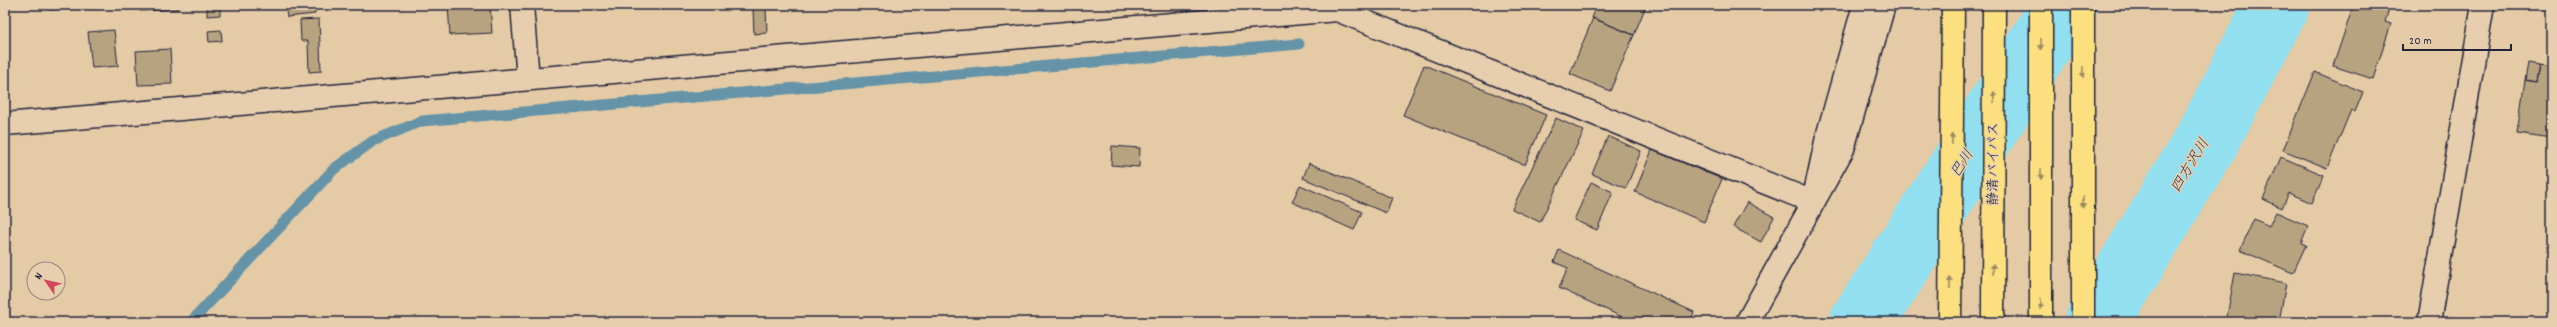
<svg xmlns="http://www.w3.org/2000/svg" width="2557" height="327" viewBox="0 0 2557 327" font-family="Dekko,'Klee One',sans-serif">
<rect width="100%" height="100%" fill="#e4cba6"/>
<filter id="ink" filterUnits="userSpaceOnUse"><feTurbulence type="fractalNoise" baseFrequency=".025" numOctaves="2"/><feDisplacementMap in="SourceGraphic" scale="8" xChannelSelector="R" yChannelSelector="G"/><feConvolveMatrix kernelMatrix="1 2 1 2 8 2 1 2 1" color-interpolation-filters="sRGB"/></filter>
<g filter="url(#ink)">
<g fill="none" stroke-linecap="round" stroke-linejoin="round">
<path stroke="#6593a7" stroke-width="11" d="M191 322 334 169 373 141 422 121 1299 44"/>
<path stroke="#91dfef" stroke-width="65" d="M1862 322 2065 5
M2097 322 2207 140 2277 5"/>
</g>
<path fill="#b8a381" stroke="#22223b" d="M48 5H96V7L49 10Z
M140 5H178V9L140 11Z
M207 5H220V15L207 16Z
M285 5H314L315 14 287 17Z
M448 5H490L492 33 450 35Z
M1107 5H1122V6L1107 8Z
M1597 5H1637L1645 8 1634 35 1592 18Z
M2365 5H2390L2385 22 2391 24 2373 79 2333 66 2353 7 2363 10Z
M2524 5H2549L2548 9Z
M753 8H766L767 33 754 34Z
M1593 18 1634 35 1610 91 1570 74Z
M319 19 321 71 309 72 308 41H301L300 20Z
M114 30 118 66 92 68 88 32Z
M221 30 222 41 209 42 208 31Z
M170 49 172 84 138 85 136 51Z
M2528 63 2539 65 2536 82 2525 80Z
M1424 65 1546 115 1525 165 1403 115Z
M2539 65 2552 67V138L2517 133 2525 80 2536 82Z
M2315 72 2363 92 2355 112 2351 110 2327 168 2283 150Z
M1556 118 1584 131 1540 222 1512 209Z
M1608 136 1641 151 1626 188 1592 174Z
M1112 146 1140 148 1139 167 1111 165Z
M1652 150 1722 179 1704 222 1635 192Z
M2281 157 2324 175 2312 203 2289 193 2282 208 2263 199Z
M1309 163 1392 198 1386 213 1303 178Z
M1591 182 1613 192 1597 230 1574 220Z
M1300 185 1362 212 1354 230 1292 202Z
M1747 202 1774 217 1761 242 1733 227Z
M2276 212 2308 226 2301 243 2306 245 2293 273 2240 250 2254 219 2269 226Z
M1559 250 1694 312 1690 322H1633L1559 288 1568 268 1554 262Z
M2235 273 2286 283 2279 322H2226Z"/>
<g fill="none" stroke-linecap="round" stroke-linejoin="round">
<defs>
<path id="minor" d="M522 5 528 79
M5 124 1337 10 1813 202 1827 137 1864 5
M1747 322 1843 149 1884 5
M2429 322 2483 5"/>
<path id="trunk" d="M1950 322 1953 5
M2083 322V5"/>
<path id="motorway" d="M1993 322 1994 5
M2041 322V5"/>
</defs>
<use href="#minor" stroke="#22223b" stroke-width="25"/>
<use href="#trunk" stroke="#22223b" stroke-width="25"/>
<use href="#motorway" stroke="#22223b" stroke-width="25"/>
<use href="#minor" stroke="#e6ceae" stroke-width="22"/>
<use href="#trunk" stroke="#fce080" stroke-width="22"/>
<use href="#motorway" stroke="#fce080" stroke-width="22"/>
</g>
<defs><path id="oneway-solid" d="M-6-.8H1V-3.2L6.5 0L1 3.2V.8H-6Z"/></defs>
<g fill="#9a8a61">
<use href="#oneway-solid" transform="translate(2041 44) rotate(90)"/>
<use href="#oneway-solid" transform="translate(2083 72) rotate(90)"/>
<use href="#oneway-solid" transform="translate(1994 97) rotate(-90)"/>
<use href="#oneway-solid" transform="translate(1952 139) rotate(-89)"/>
<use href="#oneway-solid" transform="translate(2041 174) rotate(90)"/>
<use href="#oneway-solid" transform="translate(2083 202) rotate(90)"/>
<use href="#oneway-solid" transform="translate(1993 269) rotate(-90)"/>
<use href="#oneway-solid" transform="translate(1950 283) rotate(-89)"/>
<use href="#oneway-solid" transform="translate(2041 304) rotate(90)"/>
</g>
</g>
<g text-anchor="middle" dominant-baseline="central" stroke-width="3" stroke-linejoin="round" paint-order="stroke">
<g font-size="14" fill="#22223b" stroke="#e6ceae">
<text transform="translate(1994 164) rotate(-90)">静清バイパス</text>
</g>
<g font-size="15" font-style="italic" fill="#333e56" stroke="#e6ceae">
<text transform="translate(1963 164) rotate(-57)">巴川</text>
<text transform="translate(2191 166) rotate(-59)">四方沢川</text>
</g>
</g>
<rect width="2557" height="327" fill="none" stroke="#e6ceae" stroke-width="20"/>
<rect x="10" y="10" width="2537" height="307" fill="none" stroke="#22223b" stroke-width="1.5" filter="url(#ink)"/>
<g transform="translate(46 281) rotate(304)"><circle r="19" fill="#e6ceae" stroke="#988980"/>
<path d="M0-3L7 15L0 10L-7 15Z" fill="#d1495b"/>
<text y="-6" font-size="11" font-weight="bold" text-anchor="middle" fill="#22223b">N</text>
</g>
<path d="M2403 44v6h108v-6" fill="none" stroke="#22223b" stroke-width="2"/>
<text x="2409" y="44" font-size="12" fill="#22223b" stroke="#e6ceae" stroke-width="3" paint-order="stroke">20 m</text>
</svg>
